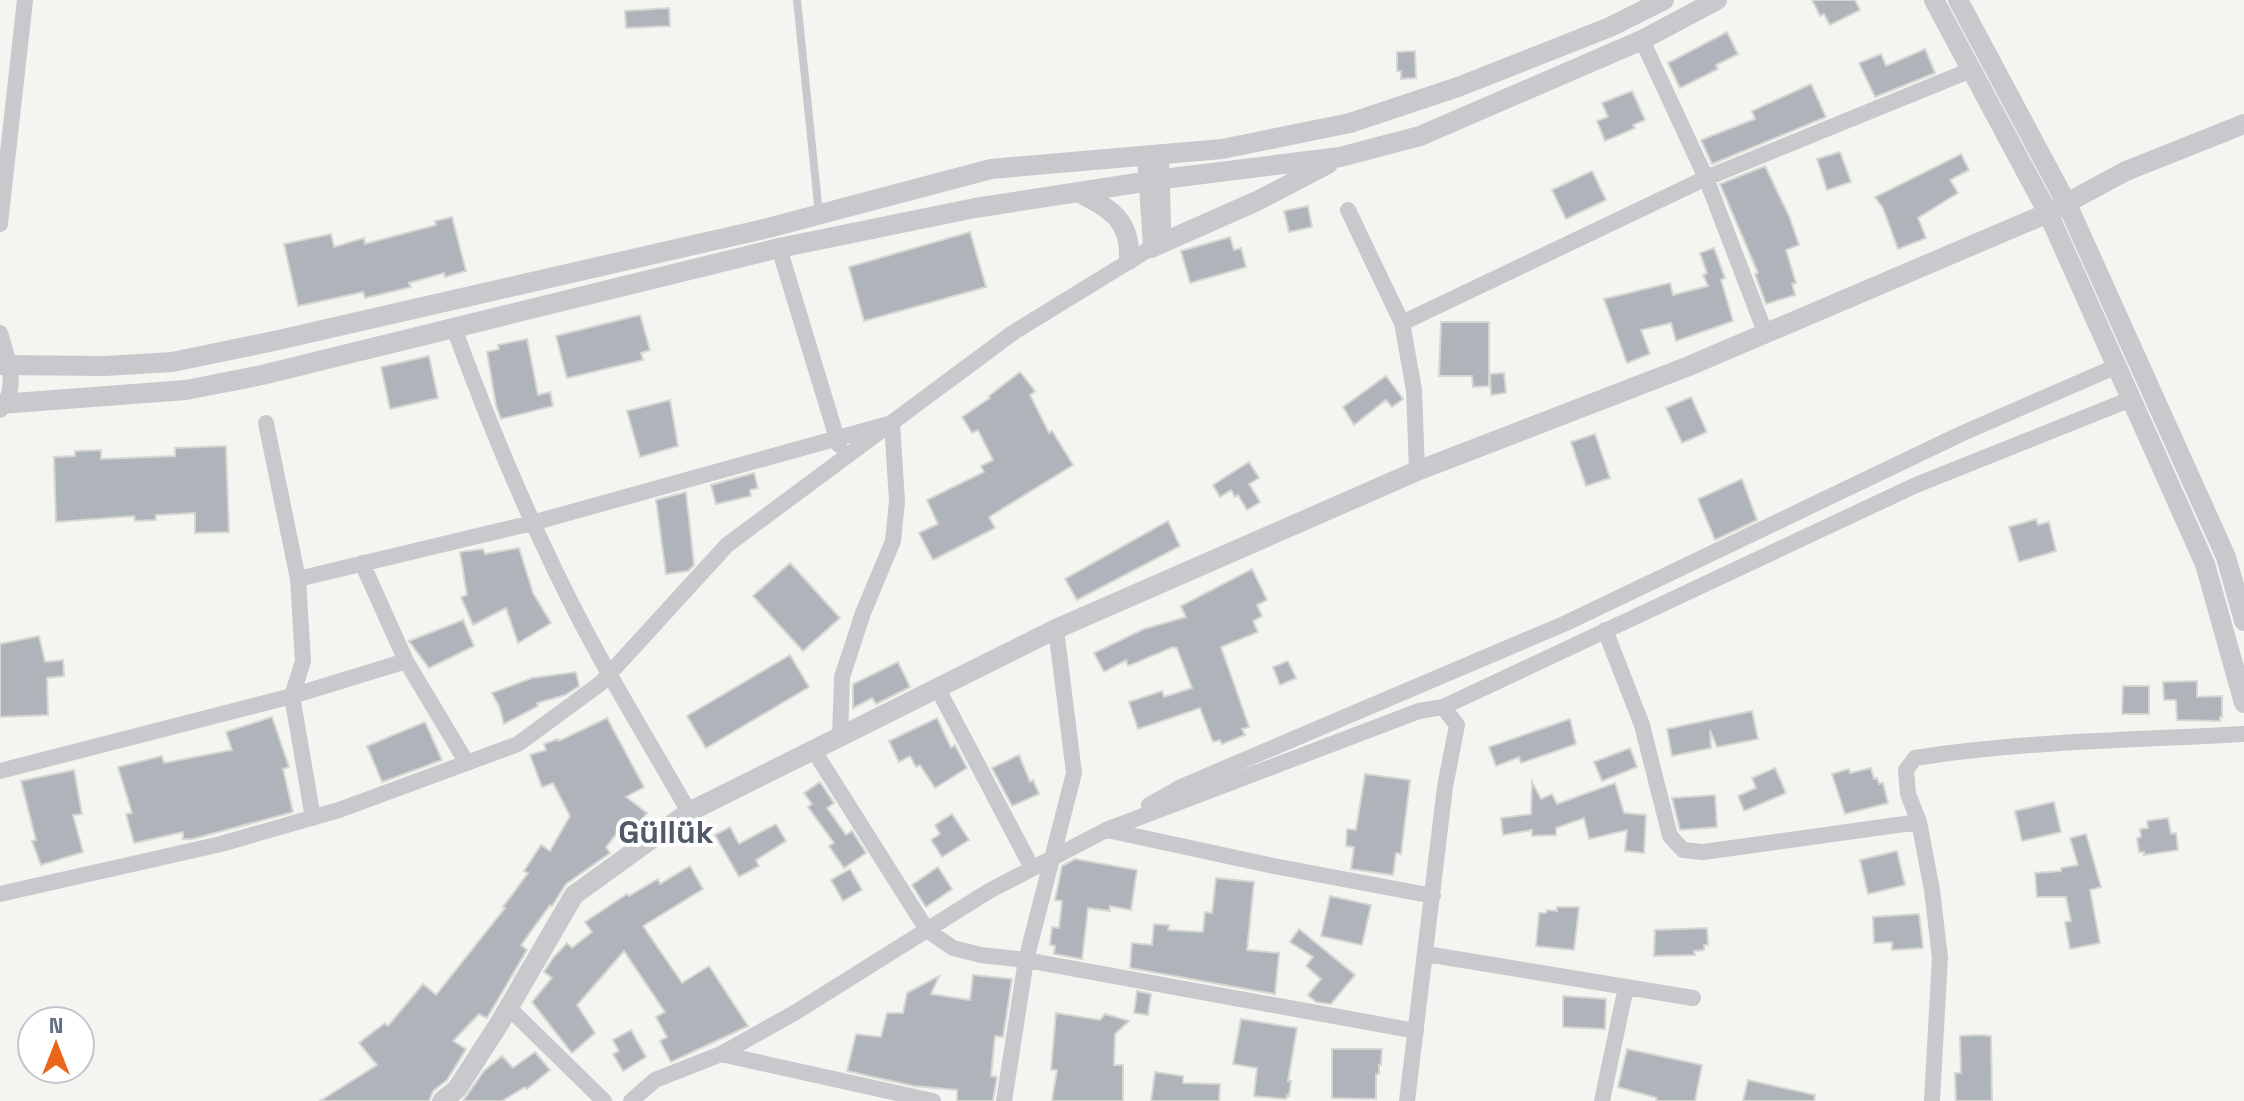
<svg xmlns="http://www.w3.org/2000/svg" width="2244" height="1101" viewBox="0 0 2244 1101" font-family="'Space Grotesk',sans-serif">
<rect width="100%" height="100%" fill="#f4f5f0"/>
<path fill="#afb4bb" stroke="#d6d6d3" stroke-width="2" d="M1812 0H1855L1860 10 1830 25 1824 14 1820 16Z
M669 8 670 26 626 28 625 11Z
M1727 32 1738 54 1716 65 1718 69 1680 88 1668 63Z
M1925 49 1935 73 1875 97 1859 63 1881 54 1886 66Z
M1415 51 1416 78 1401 79V71H1397V52Z
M1811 84 1826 117 1712 164 1701 140 1755 119 1752 111Z
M1632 91 1645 120 1633 125 1635 128 1605 141 1597 121 1608 117 1602 103Z
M1840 152 1851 182 1827 190 1817 159Z
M1961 154 1969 170 1950 180 1958 193 1918 218 1926 238 1898 249 1883 208 1875 197Z
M1765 166 1789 216 1799 245 1786 250 1796 283 1792 284 1795 295 1766 304 1755 274 1758 273 1720 184Z
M1592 171 1606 200 1566 219 1552 190Z
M1308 206 1312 227 1289 232 1284 211Z
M452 217 466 271 445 277 444 273 409 283 411 287 365 298 363 292 298 306 284 244 331 234 334 247 364 238 365 244 436 225 435 221Z
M970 232 986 287 864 321 849 267Z
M1230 237 1234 250 1241 248 1246 267 1190 283 1181 251Z
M1714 248 1725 278 1721 280 1733 321 1676 341 1671 323 1641 330 1650 354 1627 363 1604 299 1670 283 1673 295 1708 286 1703 275 1707 273 1700 253Z
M640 315 650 350 641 353 643 360 567 378 556 336Z
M1441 322H1489V386L1473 387 1472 376H1439Z
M527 339 538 395 550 392 553 406 501 419 496 405 487 352 499 349 498 345Z
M429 356 438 398 390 409 381 367Z
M1020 372 1035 391 1030 395 1049 433 1052 431 1073 465 989 517 995 528 933 560 919 533 938 524 927 500 984 472 981 466 993 460 978 430 972 433 962 417 990 398 989 396Z
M1504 373 1506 393 1491 395 1490 374Z
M1386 376 1403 399 1392 407 1386 400 1354 425 1343 407Z
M1691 397 1707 432 1682 443 1666 408Z
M670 400 678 446 640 457 627 411Z
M1595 434 1610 478 1586 486 1571 442Z
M226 446 229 532 195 533V513L156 515V520L135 521 134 516 56 522 54 457 75 456V451L101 450V459L175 456V448Z
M1249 462 1259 478 1249 484 1260 502 1247 510 1238 495 1235 497 1231 490 1220 497 1213 485Z
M754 473 758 488 750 490 751 496 716 504 711 485Z
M1742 479 1757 520 1715 540 1698 499Z
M686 492 694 565 688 571 666 574 656 500Z
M2036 519 2038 525 2049 522 2056 551 2019 562 2009 527Z
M1168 521 1180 546 1077 600 1065 579Z
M519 548 533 593 551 623 518 643 506 608 473 625 461 597 467 595 460 552 483 549 485 554Z
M790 563 840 618 803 651 753 596Z
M1252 569 1267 600 1257 605 1262 616 1253 621 1258 632 1221 647 1249 727 1242 729 1245 735 1222 744 1220 740 1213 742 1200 708 1138 729 1129 702 1162 691 1164 697 1192 688 1177 648 1173 647 1128 666 1126 660 1104 672 1094 653 1144 629 1186 617 1181 606Z
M463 620 474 646 429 668 409 641Z
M39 636 45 662 63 660 64 676 47 678 48 715 0 717V644Z
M790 655 809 687 706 748 687 716Z
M1288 661 1296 678 1280 685 1273 667Z
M898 662 910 687 876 704 872 698 853 708V684Z
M576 672 579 686 565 695 537 703 538 706 504 724 499 706 492 693 532 678Z
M2197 681V697L2222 696V717H2220V721L2177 720 2176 700H2164L2163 682Z
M2123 686H2149V714H2122Z
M1752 711 1758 739 1717 747 1710 730 1711 748 1672 756 1667 729Z
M272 717 289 767 283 769 293 812 192 839H183V832L134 843 126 814 132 813 118 767 162 756 164 763 232 750 226 732Z
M607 718 644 787 626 797 647 813 641 821 645 824 632 837 621 828 606 847 610 853 566 884 552 906 550 905 521 945 527 950 487 1018 479 1014 453 1041 466 1049 447 1080 433 1091 429 1101H320L377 1065 359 1043 385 1023 388 1026 423 984 436 995 505 908 503 907 528 873 524 871 541 845 550 851 570 816 553 783 542 787 530 755 546 750 544 744 558 739 559 741Z
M937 718 951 748 955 745 967 768 935 788 920 765 916 767 910 756 899 762 889 741Z
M1570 719 1576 744 1521 763 1519 757 1496 766 1489 747Z
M425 722 442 760 382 782 367 746Z
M1630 748 1637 767 1602 781 1594 762Z
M1019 755 1030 782 1033 780 1039 794 1012 806 992 768Z
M1775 768 1786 793 1744 811 1738 796 1756 788 1752 778Z
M1871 768 1874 779 1877 778 1879 784 1883 783 1888 803 1845 814 1832 774 1849 769 1850 773Z
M74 770 82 814 73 815 83 852 41 865 32 841 36 840 21 781Z
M1365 774 1410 780 1401 854 1396 853 1393 875 1351 869 1354 847 1346 846 1347 829 1356 830Z
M820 782 834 803 827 808 846 835 852 831 866 853 844 868 829 846 834 843 808 807 812 804 804 793Z
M1532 782 1541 799 1552 794 1557 804 1615 783 1624 813 1646 815 1644 853 1625 851 1627 830 1589 839 1584 818 1556 828V835L1532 836V830L1503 835 1501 818 1531 814Z
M1715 795 1717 827 1680 830 1672 798Z
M2054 802 2061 832 2022 841 2015 811Z
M952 814 969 840 942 857 931 840 940 834 935 825Z
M2168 818 2171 834 2176 833 2178 850 2144 855V852H2139L2137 838 2141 837 2140 829 2148 828 2147 821Z
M776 824 786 841 756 860 759 866 739 877 715 835 730 827 739 844Z
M2086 834 2101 887 2090 890 2100 943 2070 949 2065 922 2071 921 2066 897H2037L2035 873 2061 871V868L2078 865 2070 838Z
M1897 851 1905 885 1868 894 1860 860Z
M1075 859 1137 870 1131 910 1110 906V911L1088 908 1082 959 1054 954 1055 946 1050 945 1052 927 1059 928 1062 901 1055 900 1062 866Z
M690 866 703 889 643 926 682 983 709 966 748 1026 671 1062 660 1041 667 1037 656 1017 665 1012 624 951 577 1005 595 1033 572 1053 532 1002 552 978 544 972 553 958 567 943 572 948 592 932 585 922 627 894 629 896 658 879 660 884Z
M938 867 952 889 926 907 912 885Z
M850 869 862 890 843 901 831 880Z
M1216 878 1254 882 1247 950 1279 953 1275 994 1130 968 1132 943 1152 945 1154 924 1169 925 1168 930 1203 932 1205 912 1212 913Z
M1330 896 1371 905 1362 945 1321 936Z
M1557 907H1579L1574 950 1536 946 1539 913H1546L1547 910 1557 911Z
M1919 914 1923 948 1892 950V942L1874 943 1873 917Z
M1707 928 1708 945H1704V950L1694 951 1695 955 1654 956 1655 930Z
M1299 929 1355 975 1331 1004 1316 1002 1308 995 1321 979 1306 966 1313 957 1290 942Z
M973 975 1012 979 1003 1037 995 1036 991 1076 997 1077 993 1101H957V1090L914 1086 847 1071 856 1034 881 1037 887 1013H903L907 993 939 976 931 994 970 1000Z
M1137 991 1151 994 1148 1015 1134 1013Z
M1563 996 1606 999 1605 1029 1563 1027Z
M1056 1013 1100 1020 1105 1014 1129 1021 1115 1034 1114 1065H1123V1101H1052L1057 1070H1051Z
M1241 1019 1297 1028 1288 1081H1291L1289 1096 1287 1095 1286 1099 1254 1096 1257 1068 1233 1064Z
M631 1030 646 1057 623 1071 613 1054 619 1051 613 1040Z
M1980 1035 1991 1036 1992 1101H1956L1955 1073H1961L1960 1036Z
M1332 1049H1382L1381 1065H1379V1074H1376V1099L1332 1098Z
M1627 1049 1702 1065 1695 1101H1656L1657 1098 1618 1087Z
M535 1052 550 1070 527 1089 525 1087 502 1101H463L484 1071 502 1056 513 1068Z
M1155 1072 1183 1076V1083L1220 1084 1219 1101H1151Z
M1748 1080 1815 1095 1814 1101H1743Z"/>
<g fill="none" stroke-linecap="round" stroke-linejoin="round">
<path stroke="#c7c9cd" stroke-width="8" d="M797 0 819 214"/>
<path stroke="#c7c9cd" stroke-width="16" d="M1642 40 1706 178 1765 332
M1145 156 1151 246
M1348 210 1402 323 1414 390 1417 471
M0 224 25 0
M779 248 839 445
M1402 323 1706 178 1971 70
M454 328C491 430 533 530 583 626 616 689 654 750 689 812
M0 333C7 357 20 389 0 410
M362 563 406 661
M298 579 532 523 892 423 897 501 893 541 863 613 842 677 840 738
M1605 630 1642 725 1670 836 1683 850 1703 852 1919 822
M938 689 1032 868
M1443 707 1916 485 2131 399
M814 751 927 930 953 948 981 955 1026 960 1416 1031
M0 771 292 696 303 661 298 579 266 423
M1149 805 1183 786 1566 623 1963 433 2117 366
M313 818 292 696 406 661 467 763
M1107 830 1274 866 1433 896
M0 894 221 844 339 810 518 744 601 683 727 545 1014 332 1151 248 1163 226 1161 154
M1426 954 1693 998
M509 1008 604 1101
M721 1054 933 1101
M631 1101 655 1080 721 1054 796 1012 989 891 1106 830 1419 711 1443 707 1457 725 1445 787 1407 1101
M1004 1101 1026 960 1074 773 1056 629
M1602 1101 1626 987
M1932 1101 1940 958 1932 890 1919 822 1908 794 1906 770 1915 758C2023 741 2135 740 2244 734"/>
<path stroke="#c7c9cd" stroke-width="20" d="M1934 0 2048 213 2205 564 2244 703
M1958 0 2067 204 2226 557 2244 621
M1078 192C1111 209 1131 220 1129 260
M1151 248 1257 201 1328 164
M0 365 105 366 172 362 274 341 768 228 991 169 1222 149 1350 123 1458 87 1610 27 1664 0
M0 404 186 390 262 375 779 248 975 208 1163 179 1340 157 1420 136 1642 40 1717 0
M442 1101 457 1089 499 1024 574 895 689 812 1056 629 1417 471 1689 366 2048 213 2126 171 2244 124"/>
</g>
<g text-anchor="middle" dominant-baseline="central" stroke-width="8" stroke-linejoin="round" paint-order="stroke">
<g font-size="32" font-weight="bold" fill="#505a68" stroke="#fff">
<text x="666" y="832">Güllük</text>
</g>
</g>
<g transform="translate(56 1045)"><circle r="38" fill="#ffffff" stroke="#c0c6cd" stroke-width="2"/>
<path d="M0-6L14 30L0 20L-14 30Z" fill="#ec6619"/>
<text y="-12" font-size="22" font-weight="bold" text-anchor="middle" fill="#627083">N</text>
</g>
</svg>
